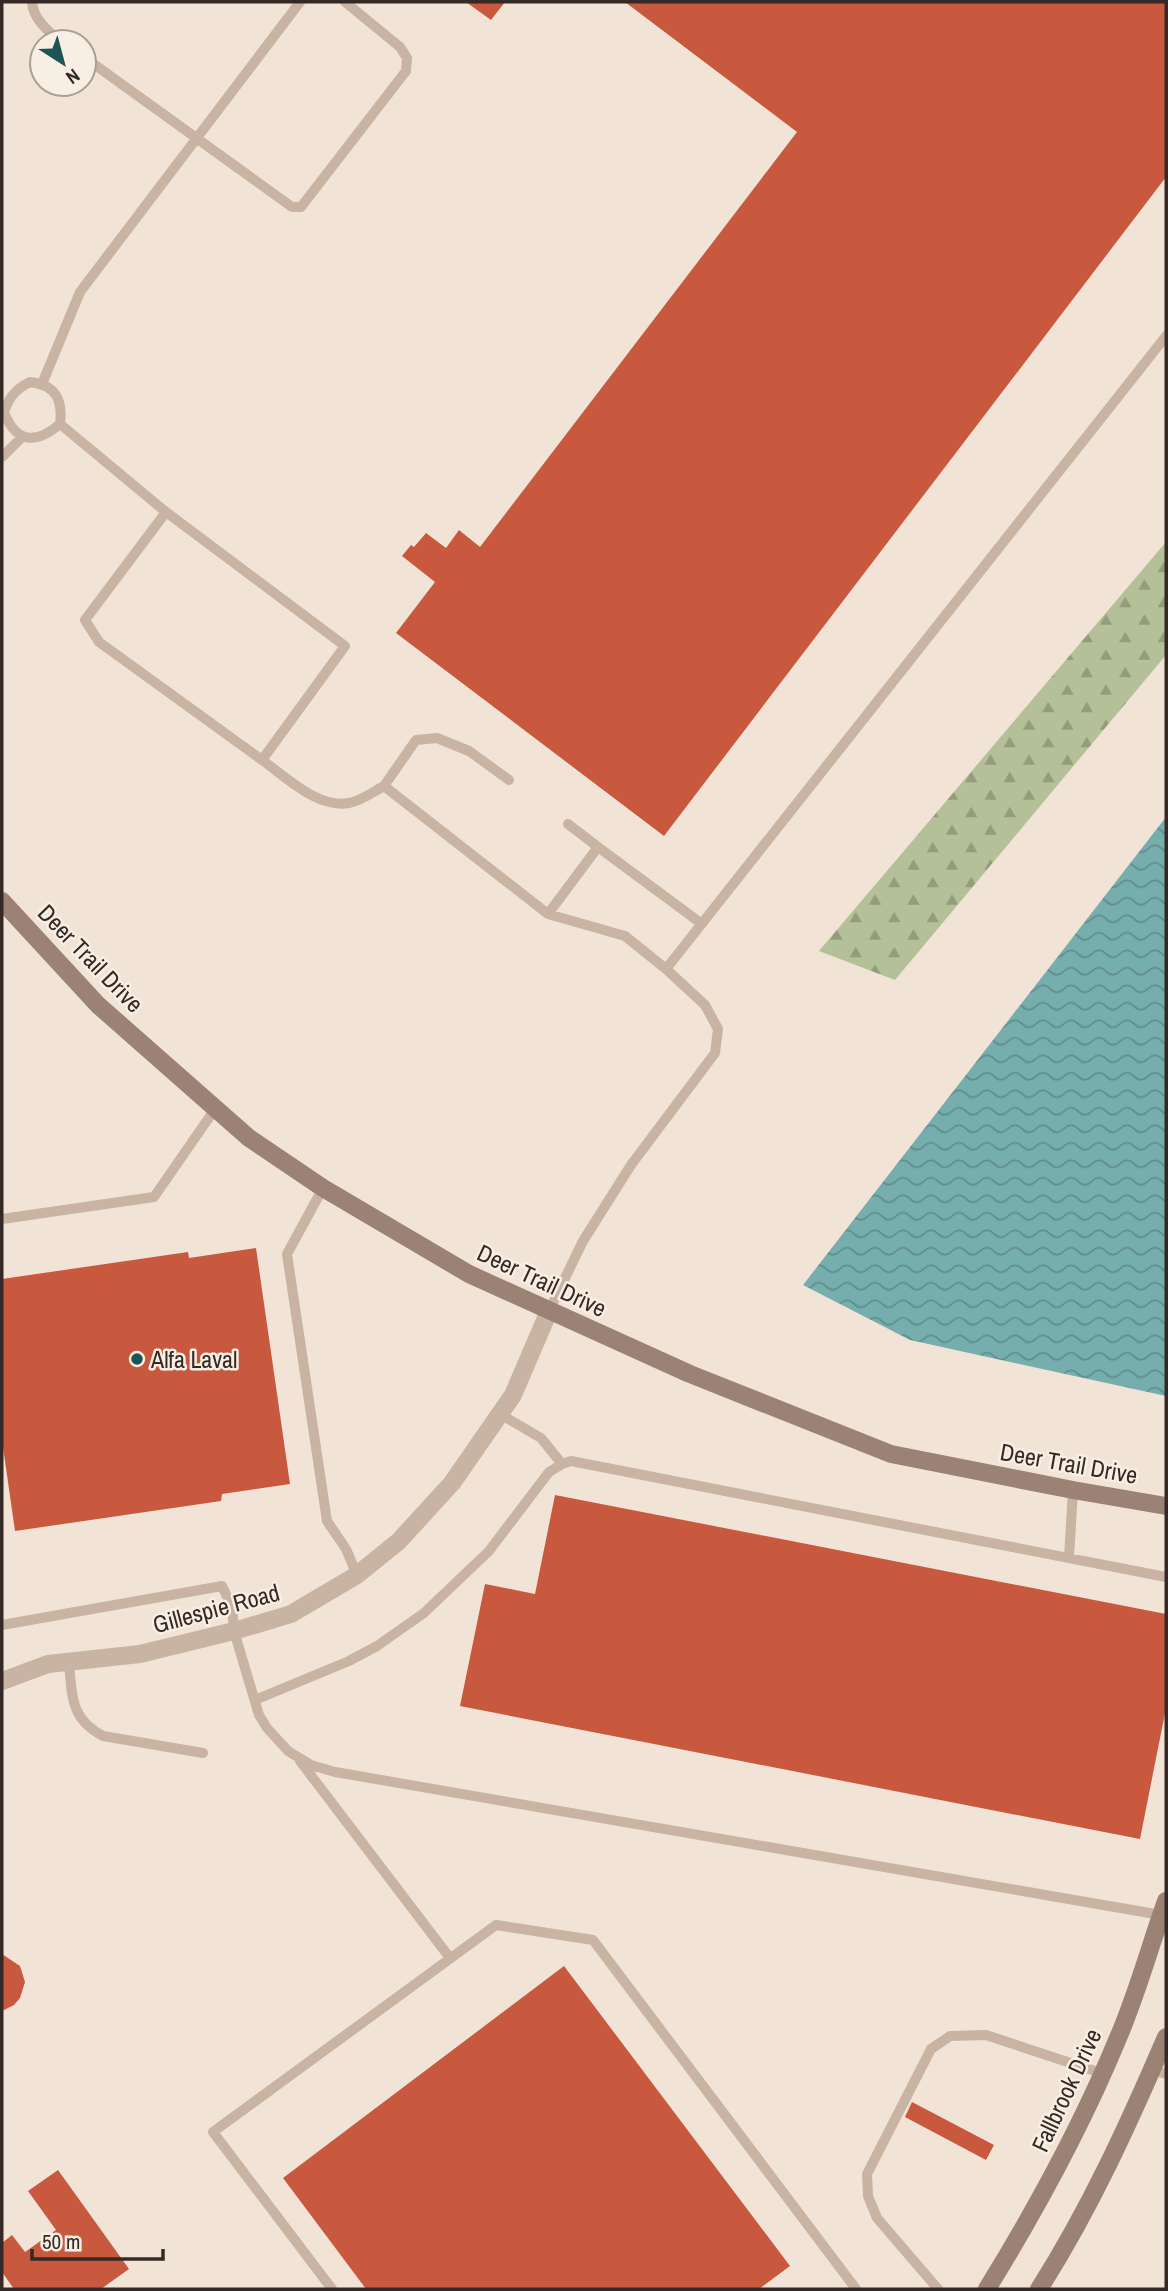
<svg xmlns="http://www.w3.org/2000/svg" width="1168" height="2291" viewBox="0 0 1168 2291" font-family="'Archivo Narrow',sans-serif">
<defs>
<pattern id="forest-firs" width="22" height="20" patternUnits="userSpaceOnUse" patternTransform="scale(1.75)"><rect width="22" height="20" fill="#b4c097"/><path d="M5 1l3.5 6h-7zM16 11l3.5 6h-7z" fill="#939c7b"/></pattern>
<pattern id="water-waves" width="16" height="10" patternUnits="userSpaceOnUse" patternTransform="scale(1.75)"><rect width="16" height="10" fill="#76aeae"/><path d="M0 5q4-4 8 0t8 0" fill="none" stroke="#628e8d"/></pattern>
</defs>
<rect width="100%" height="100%" fill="#f1e4d7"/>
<path fill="url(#forest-firs)" d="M1166 542V655L895 980 819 951Z"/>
<path fill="url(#water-waves)" d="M1166 817V1396L910 1340 803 1285Z"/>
<path fill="#c8593f" d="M466 2H505L491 20Z
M625 2H1166V177L664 836 396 633 435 582 402 556 411 545 414 547 426 533 446 548 459 530 480 547 797 132Z
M256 1248 290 1484 222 1494 221 1501 15 1531 2 1440V1279L188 1252 189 1258Z
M555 1495 1166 1614V1708L1140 1839 460 1706 485 1584 535 1594Z
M2 1954 20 1966 25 1982 20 1998 14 2005 2 2011Z
M564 1966 790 2266 759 2289H366L283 2178Z
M912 2102 994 2145 986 2160 905 2117Z
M58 2170 129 2269 101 2289H14L2 2272V2243L12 2235 25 2252 56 2230 28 2191Z"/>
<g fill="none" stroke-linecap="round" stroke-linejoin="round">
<path stroke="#c9b3a3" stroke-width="10" d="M32 2C33 19 48 32 62 42
M84 57 292 207H301L406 71 407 58 400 47 345 2
M30 382C56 385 63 400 60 424 35 445 16 443 4 412 9 397 16 389 30 382Z
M42 384 80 292 300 2
M60 424 166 512 345 646 262 760C286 777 318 809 349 803 361 801 373 792 384 786L548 914 625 936 666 969 1166 336
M2 457 22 437
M166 512 85 620 99 642 262 760
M384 786 416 740 437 738 469 751 509 780
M568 824 598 847
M548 914 598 847 702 924
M323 1188 287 1254 327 1521 346 1549 357 1575
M2 1219 154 1197 215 1109
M549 1311 583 1241 631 1165 715 1053 718 1029 705 1005 666 969
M500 1414 541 1438 562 1464
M1069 1558 1073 1490
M2 1625 222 1586 232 1607 234 1631 259 1715 267 1728 288 1751 311 1765 335 1772 1161 1915
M69 1662C72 1695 70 1719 103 1736L203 1753
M255 1700 349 1661 377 1646 424 1613 489 1551 549 1472 562 1464 571 1461 1166 1577
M300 1761 450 1958
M1152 2070 1166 2074
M332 2289 213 2132 496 1925 593 1940 856 2289
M938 2289 877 2218 868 2196 867 2174 931 2049 950 2036 986 2035 1101 2073"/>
<path stroke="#c9b3a3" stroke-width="18" d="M2 1681 48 1664 140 1654 234 1631 291 1614 357 1575 399 1541 452 1483 513 1395 549 1311"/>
<path stroke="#9c8175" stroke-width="18" d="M2 901 98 1005 249 1138 323 1188 469 1274 690 1374 891 1454 1073 1490 1166 1506
M987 2289C1035 2211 1083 2123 1118 2038 1137 1994 1150 1946 1166 1901
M1039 2289C1090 2209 1129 2123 1166 2037"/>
</g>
<circle fill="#1b5556" stroke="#f9eee3" stroke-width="2.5" cx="137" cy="1359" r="7"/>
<g text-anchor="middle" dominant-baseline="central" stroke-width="5" stroke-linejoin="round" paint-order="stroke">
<g font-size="24" fill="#342925" stroke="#f9eee3">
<text transform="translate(91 958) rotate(46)">Deer Trail Drive</text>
<text transform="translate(542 1280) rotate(25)">Deer Trail Drive</text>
<text transform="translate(1069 1463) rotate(10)">Deer Trail Drive</text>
<text transform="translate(216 1608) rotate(-15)">Gillespie Road</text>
<text transform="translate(1066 2090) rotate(-65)">Fallbrook Drive</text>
</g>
<g font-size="24" fill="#342925" stroke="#f9eee3" text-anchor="start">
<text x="151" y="1359">Alfa Laval</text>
</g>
</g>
<rect width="1168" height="2291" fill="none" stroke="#342925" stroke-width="7"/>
<g transform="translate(63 63) rotate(144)"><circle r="33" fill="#f9eee3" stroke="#aa9f97" stroke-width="2"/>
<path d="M0-5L12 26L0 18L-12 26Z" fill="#1b5556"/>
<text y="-10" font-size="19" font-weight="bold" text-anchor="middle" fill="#342925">N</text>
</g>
<path d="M32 2249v10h131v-10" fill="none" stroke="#342925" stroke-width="3.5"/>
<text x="42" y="2249" font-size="21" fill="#342925" stroke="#f9eee3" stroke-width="5" paint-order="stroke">50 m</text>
</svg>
